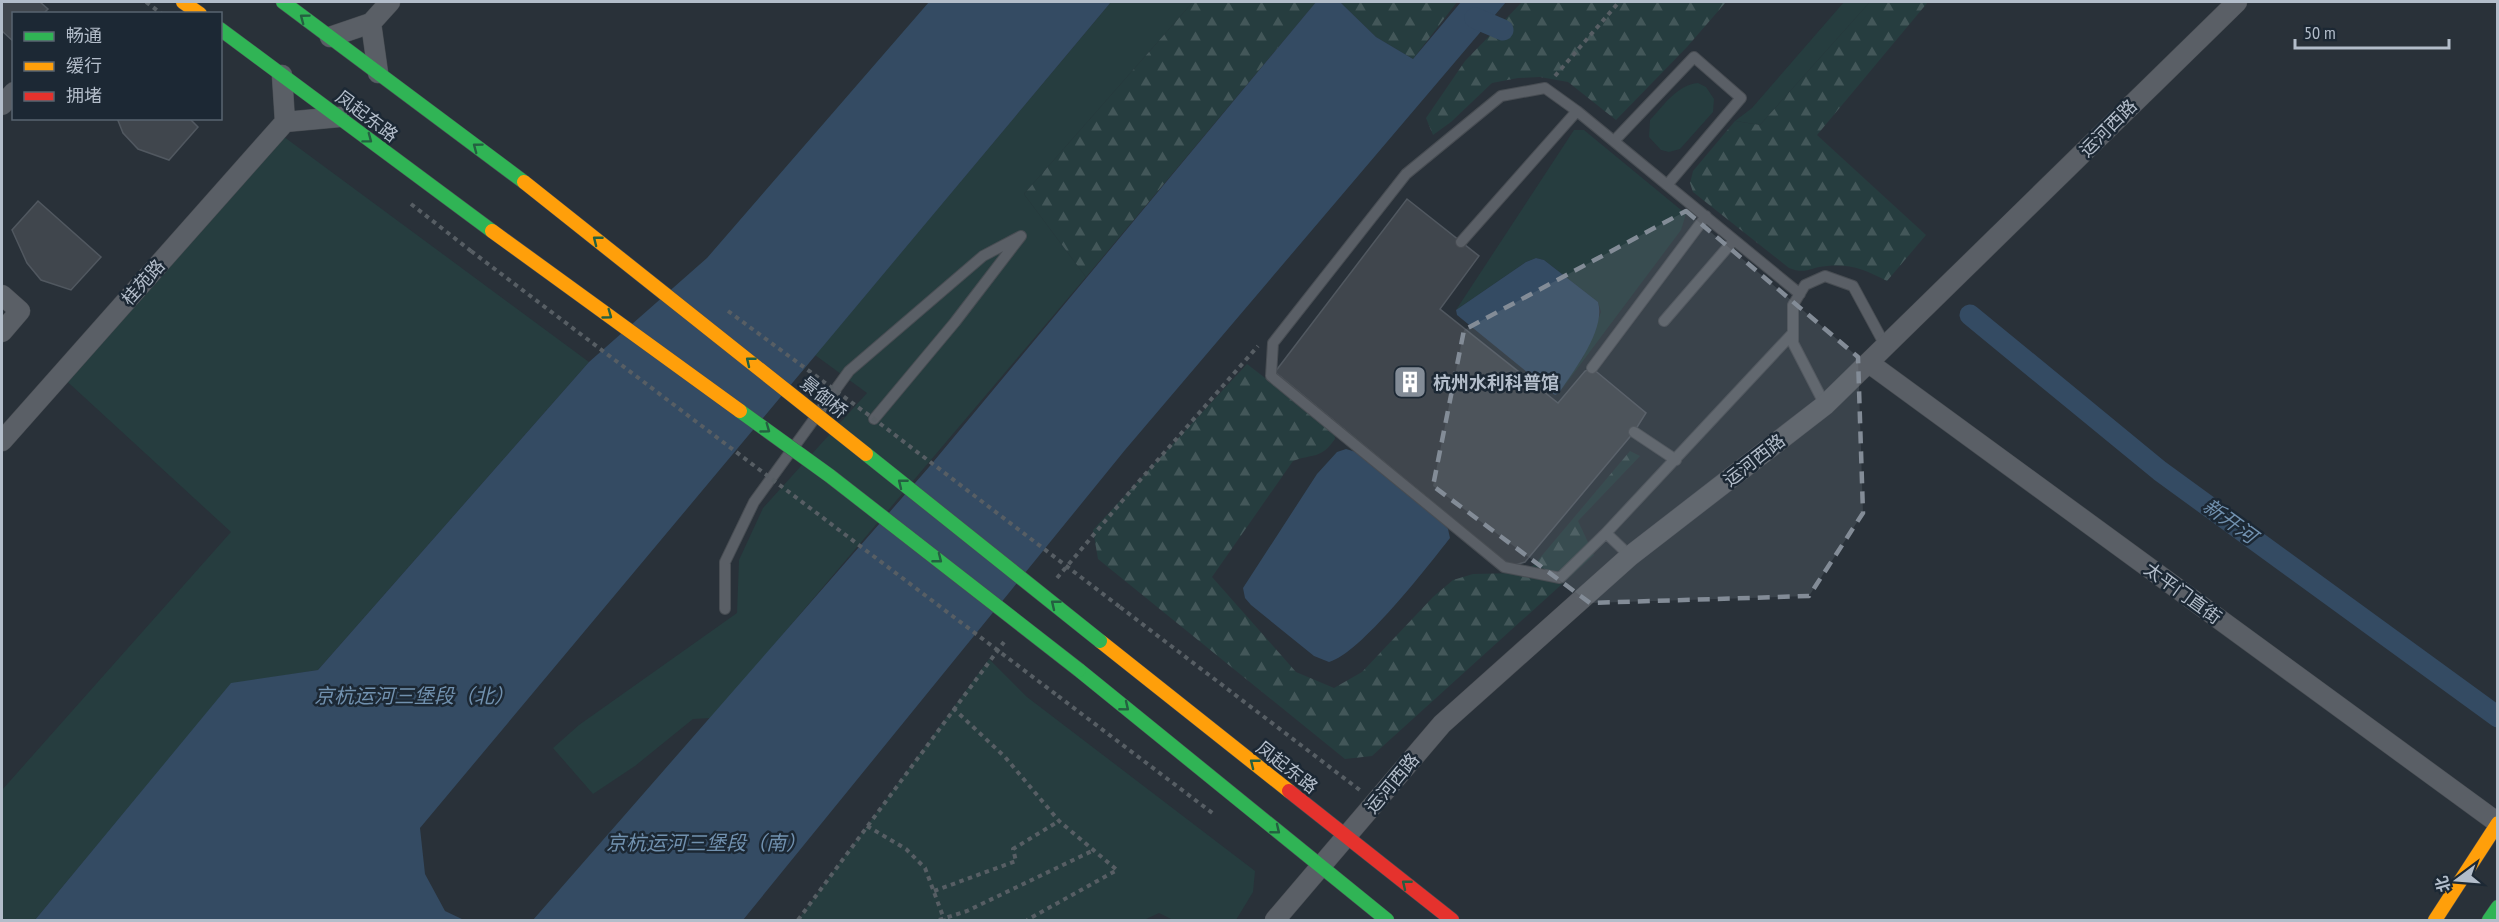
<svg xmlns="http://www.w3.org/2000/svg" width="2499" height="922" viewBox="0 0 2499 922" font-family="'PT Sans Narrow','Noto Sans SC',sans-serif">
<defs>
<pattern id="forest-firs" width="22" height="20" patternUnits="userSpaceOnUse" patternTransform="scale(1.5)"><rect width="22" height="20" fill="#263d3f"/><path d="M5 1l3.5 6h-7zM16 11l3.5 6h-7z" fill="#435759"/></pattern>
</defs>
<rect width="100%" height="100%" fill="#293139"/>
<path fill="#263d3f" d="M1111 2H1193L1024 194 1086 277 712 718 693 719 635 766 593 794 553 748 579 725 737 613 739 560 763 508 867 393 815 355Z
M1844 2H1870L1760 125 1735 121 1752 108Z
M1698 83 1706 87 1714 99 1713 112 1680 149 1669 152 1661 150 1649 137 1650 120C1664 105 1677 85 1698 83Z
M272 128 589 362 318 670 231 684 35 920H2V790L231 532 59 374Z
M1574 130H1584L1686 214 1681 230 1559 393 1583 357 1601 312 1598 302 1544 260 1536 258 1526 262 1456 310Z
M989 659 1027 697 1255 871 1253 892 1236 920H1173L1159 913 1144 920H798Z"/>
<path fill="url(#forest-firs)" d="M1193 2H1316L1086 277 1024 194Z
M1340 2H1457L1413 59 1376 37Z
M1522 2H1726L1687 47 1616 120 1568 82 1540 77 1518 78 1492 83 1451 122 1433 135 1426 118 1465 61Z
M1870 2H1928L1817 135 1926 235 1887 281C1865 270 1852 264 1827 266 1810 267 1806 275 1789 268L1693 192 1690 183 1693 171 1735 121 1760 125Z
M1247 364 1334 431 1335 439C1320 460 1314 453 1293 461L1212 577 1296 672 1334 688 1362 672 1433 597 1453 580 1473 574 1517 573 1534 565 1630 451 1640 456 1578 521 1594 555 1372 756 1345 759 1098 559 1093 530Z"/>
<path fill="#344b63" d="M929 2H1111L420 828 425 874 445 911 464 920H35L231 683 318 670 589 362 707 258Z
M1316 2H1340L1376 37 1413 59 1461 2H1506L1125 450 743 920H533L929 467Z
M1536 258 1544 260 1598 302C1606 330 1574 370 1559 393L1555 395 1457 315 1456 310 1526 262Z
M1346 449 1356 452 1439 518 1448 529 1450 538C1428 566 1360 654 1329 662L1314 656 1251 605 1245 598 1243 588 1317 474 1337 452Z"/>
<g fill="none" stroke-linecap="round" stroke-linejoin="round">
<path stroke="#344b63" stroke-width="21" d="M1475 18 1503 30
M1970 315 2160 471 2498 717"/>
</g>
<path fill="#40464d" stroke="#515860" stroke-width="1.5" d="M2 2H40L48 9 43 14H14V42L2 31Z
M117 118H189L198 127 169 160 138 149 123 133Z
M1407 199 1479 256 1440 309 1558 403 1585 371 1592 368 1646 413 1634 432 1525 562 1515 565 1505 562 1275 372Z
M38 201 101 257 71 290 41 280 27 263 12 230Z"/>
<g fill="none" stroke-linecap="round" stroke-linejoin="round">
<defs>
<path id="lane" d="M1614 141 1694 57 1741 98 1667 185
M1461 242 1577 111
M1664 321 1734 240
M1592 368 1706 216
M1825 405 1793 343V305L1805 285 1825 276 1853 286 1886 347
M1634 432 1676 460
M1606 533 1560 578 1504 567 1271 376 1273 343 1406 174 1501 96 1545 88 1577 111 1800 294
M1630 556 1606 533 1793 333
M725 609V562L754 502 849 371 983 256 1021 236 955 322 874 419"/>
<path id="street" d="M371 23 378 73
M330 37 371 23 390 2
M282 75 285 122
M2 105 14 92
M2 295 20 311 2 332
M1869 363 2498 823
M2 441 285 122 339 117
M1275 920 1442 724 1630 556 1825 405 2237 2"/>
<path id="fast" d="M283 2 524 182
M220 29 492 231
M1079 670 1387 920
M2489 920 2498 907"/>
<path id="slow" d="M183 2 200 14
M1100 641 1289 791
M2435 920 2498 823"/>
<path id="jam" d="M1289 791 1452 920"/>
</defs>
<use href="#lane" stroke="#484d53" stroke-width="12"/>
<use href="#street" stroke="#484d53" stroke-width="21"/>
<use href="#fast" stroke="#484d53" stroke-width="15"/>
<use href="#slow" stroke="#484d53" stroke-width="15"/>
<use href="#jam" stroke="#484d53" stroke-width="15"/>
<path stroke="#575e64" stroke-width="4" stroke-dasharray="4.5 4.5" stroke-linecap="butt" d="M146 2 162 14
M1555 76 1619 2
M411 204 471 251
M1057 578 1134 487 1258 346
M1120 607 1361 791
M1058 696 1215 815
M953 708 1005 757 1059 821 1117 870 1027 920
M867 826 906 849 925 868 944 919
M934 891 1016 861 1013 849 1059 821
M798 920 1004 642
M939 920 967 911 1092 851"/>
<use href="#lane" stroke="#5a5f66" stroke-width="10"/>
<use href="#street" stroke="#5a5f66" stroke-width="20"/>
<use href="#fast" stroke="#30b455" stroke-width="14"/>
<use href="#slow" stroke="#ff9f0a" stroke-width="14"/>
<use href="#jam" stroke="#e5322d" stroke-width="14"/>
<defs>
<path id="fast-bridge" d="M740 411 830 476 1079 670
M866 454 1100 641"/>
<path id="slow-bridge" d="M524 182 866 454
M492 231 740 411"/>
</defs>
<use href="#fast-bridge" stroke="#484d53" stroke-width="15" stroke-linecap="butt"/>
<use href="#slow-bridge" stroke="#484d53" stroke-width="15" stroke-linecap="butt"/>
<path stroke="#575e64" stroke-width="4" stroke-dasharray="4.5 4.5" stroke-linecap="butt" d="M471 251 1058 696
M728 311 874 419 1120 607"/>
<use href="#fast-bridge" stroke="#30b455" stroke-width="14"/>
<use href="#slow-bridge" stroke="#ff9f0a" stroke-width="14"/>
</g>
<defs><path id="oneway-chevron" d="M-2-3.5L2.5 0L-2 3.5" fill="none" stroke-width="1.6" stroke-linecap="round" stroke-linejoin="round" transform="scale(1.5)"/></defs>
<g stroke="#246041">
<use href="#oneway-chevron" transform="translate(304 18) rotate(-143)"/>
<use href="#oneway-chevron" transform="translate(368 139) rotate(37)"/>
<use href="#oneway-chevron" transform="translate(477 147) rotate(-143)"/>
<use href="#oneway-chevron" transform="translate(597 240) rotate(-142)"/>
<use href="#oneway-chevron" transform="translate(608 315) rotate(36)"/>
<use href="#oneway-chevron" transform="translate(750 361) rotate(-141)"/>
<use href="#oneway-chevron" transform="translate(766 429) rotate(36)"/>
<use href="#oneway-chevron" transform="translate(902 483) rotate(-141)"/>
<use href="#oneway-chevron" transform="translate(938 559) rotate(38)"/>
<use href="#oneway-chevron" transform="translate(1055 604) rotate(-141)"/>
<use href="#oneway-chevron" transform="translate(1125 707) rotate(39)"/>
<use href="#oneway-chevron" transform="translate(1254 763) rotate(-142)"/>
<use href="#oneway-chevron" transform="translate(1276 830) rotate(39)"/>
<use href="#oneway-chevron" transform="translate(1406 884) rotate(-141)"/>
</g>
<path fill="#838c97" fill-opacity="0.2" stroke="#838c97" stroke-width="4.5" stroke-dasharray="12 8" stroke-linejoin="round" d="M1686 211 1858 357 1863 513 1809 596 1590 603 1433 486 1464 330Z"/>
<defs>
<symbol id="building-square" viewBox="-11 -11 22 22"><rect x="-9" y="-9" width="18" height="18" rx="4" fill="#838c97" stroke="#1c2834"/><path d="M-4-6H4V6H1V3H-1V6H-4ZM-2.5-4.3h1.7v1.8h-1.7ZM.8-4.3h1.7v1.8H.8ZM-2.5-1h1.7V.8h-1.7ZM.8-1h1.7V.8H.8Z" fill="#fff"/></symbol>
</defs>
<g fill-rule="evenodd">
<use href="#building-square" x="1391" y="363" width="38" height="38"/>
</g>
<g text-anchor="middle" dominant-baseline="central" stroke-width="5" stroke-linejoin="round" paint-order="stroke">
<g font-size="18" fill="#b3bdca" stroke="#1c2834">
<text transform="translate(367 116) rotate(37)">凤起东路</text>
<text transform="translate(2108 128) rotate(-45)">运河西路</text>
<text transform="translate(143 282) rotate(-48)">桂苑路</text>
<text transform="translate(824 397) rotate(39)">景御桥</text>
<text transform="translate(1754 460) rotate(-38)">运河西路</text>
<text transform="translate(2183 593) rotate(36)">太平门直街</text>
<text transform="translate(1287 767) rotate(38)">凤起东路</text>
<text transform="translate(1392 783) rotate(-50)">运河西路</text>
</g>
<g font-size="18" font-weight="bold" fill="#b3bdca" stroke="#1c2834" text-anchor="start">
<text x="1433" y="382">杭州水利科普馆</text>
</g>
<g font-size="20" font-style="italic" fill="#7191af" stroke="#1c2834">
<text transform="translate(2230 521) rotate(36)">新开河</text>
<text x="414" y="696">京杭运河三堡段（北）</text>
<text x="706" y="843">京杭运河三堡段（南）</text>
</g>
</g>
<rect width="2499" height="922" fill="none" stroke="#b3bdca" stroke-width="6"/>
<rect x="12" y="12" width="210" height="108" fill="#1c2834" stroke="#586470" stroke-width="1.5"/>
<rect x="24" y="32" width="30" height="9" fill="#30b455" stroke="#586470" stroke-width="1.5"/>
<text x="66" y="42" font-size="18" fill="#b3bdca">畅通</text>
<rect x="24" y="62" width="30" height="9" fill="#ff9f0a" stroke="#586470" stroke-width="1.5"/>
<text x="66" y="72" font-size="18" fill="#b3bdca">缓行</text>
<rect x="24" y="92" width="30" height="9" fill="#e5322d" stroke="#586470" stroke-width="1.5"/>
<text x="66" y="102" font-size="18" fill="#b3bdca">拥堵</text>
<g transform="translate(2457 880) rotate(254)" stroke="#1c2834" stroke-width="4.5" paint-order="stroke">
<path d="M0-4.5L10 22L0 15L-10 22Z" fill="#b3bdca"/>
<text y="-9" font-size="16" font-weight="bold" text-anchor="middle" fill="#b3bdca">北</text>
</g>
<path d="M2295 39v9h154v-9" fill="none" stroke="#b3bdca" stroke-width="3"/>
<text x="2304" y="39" font-size="18" fill="#b3bdca" stroke="#1c2834" stroke-width="4.5" paint-order="stroke">50 m</text>
</svg>
